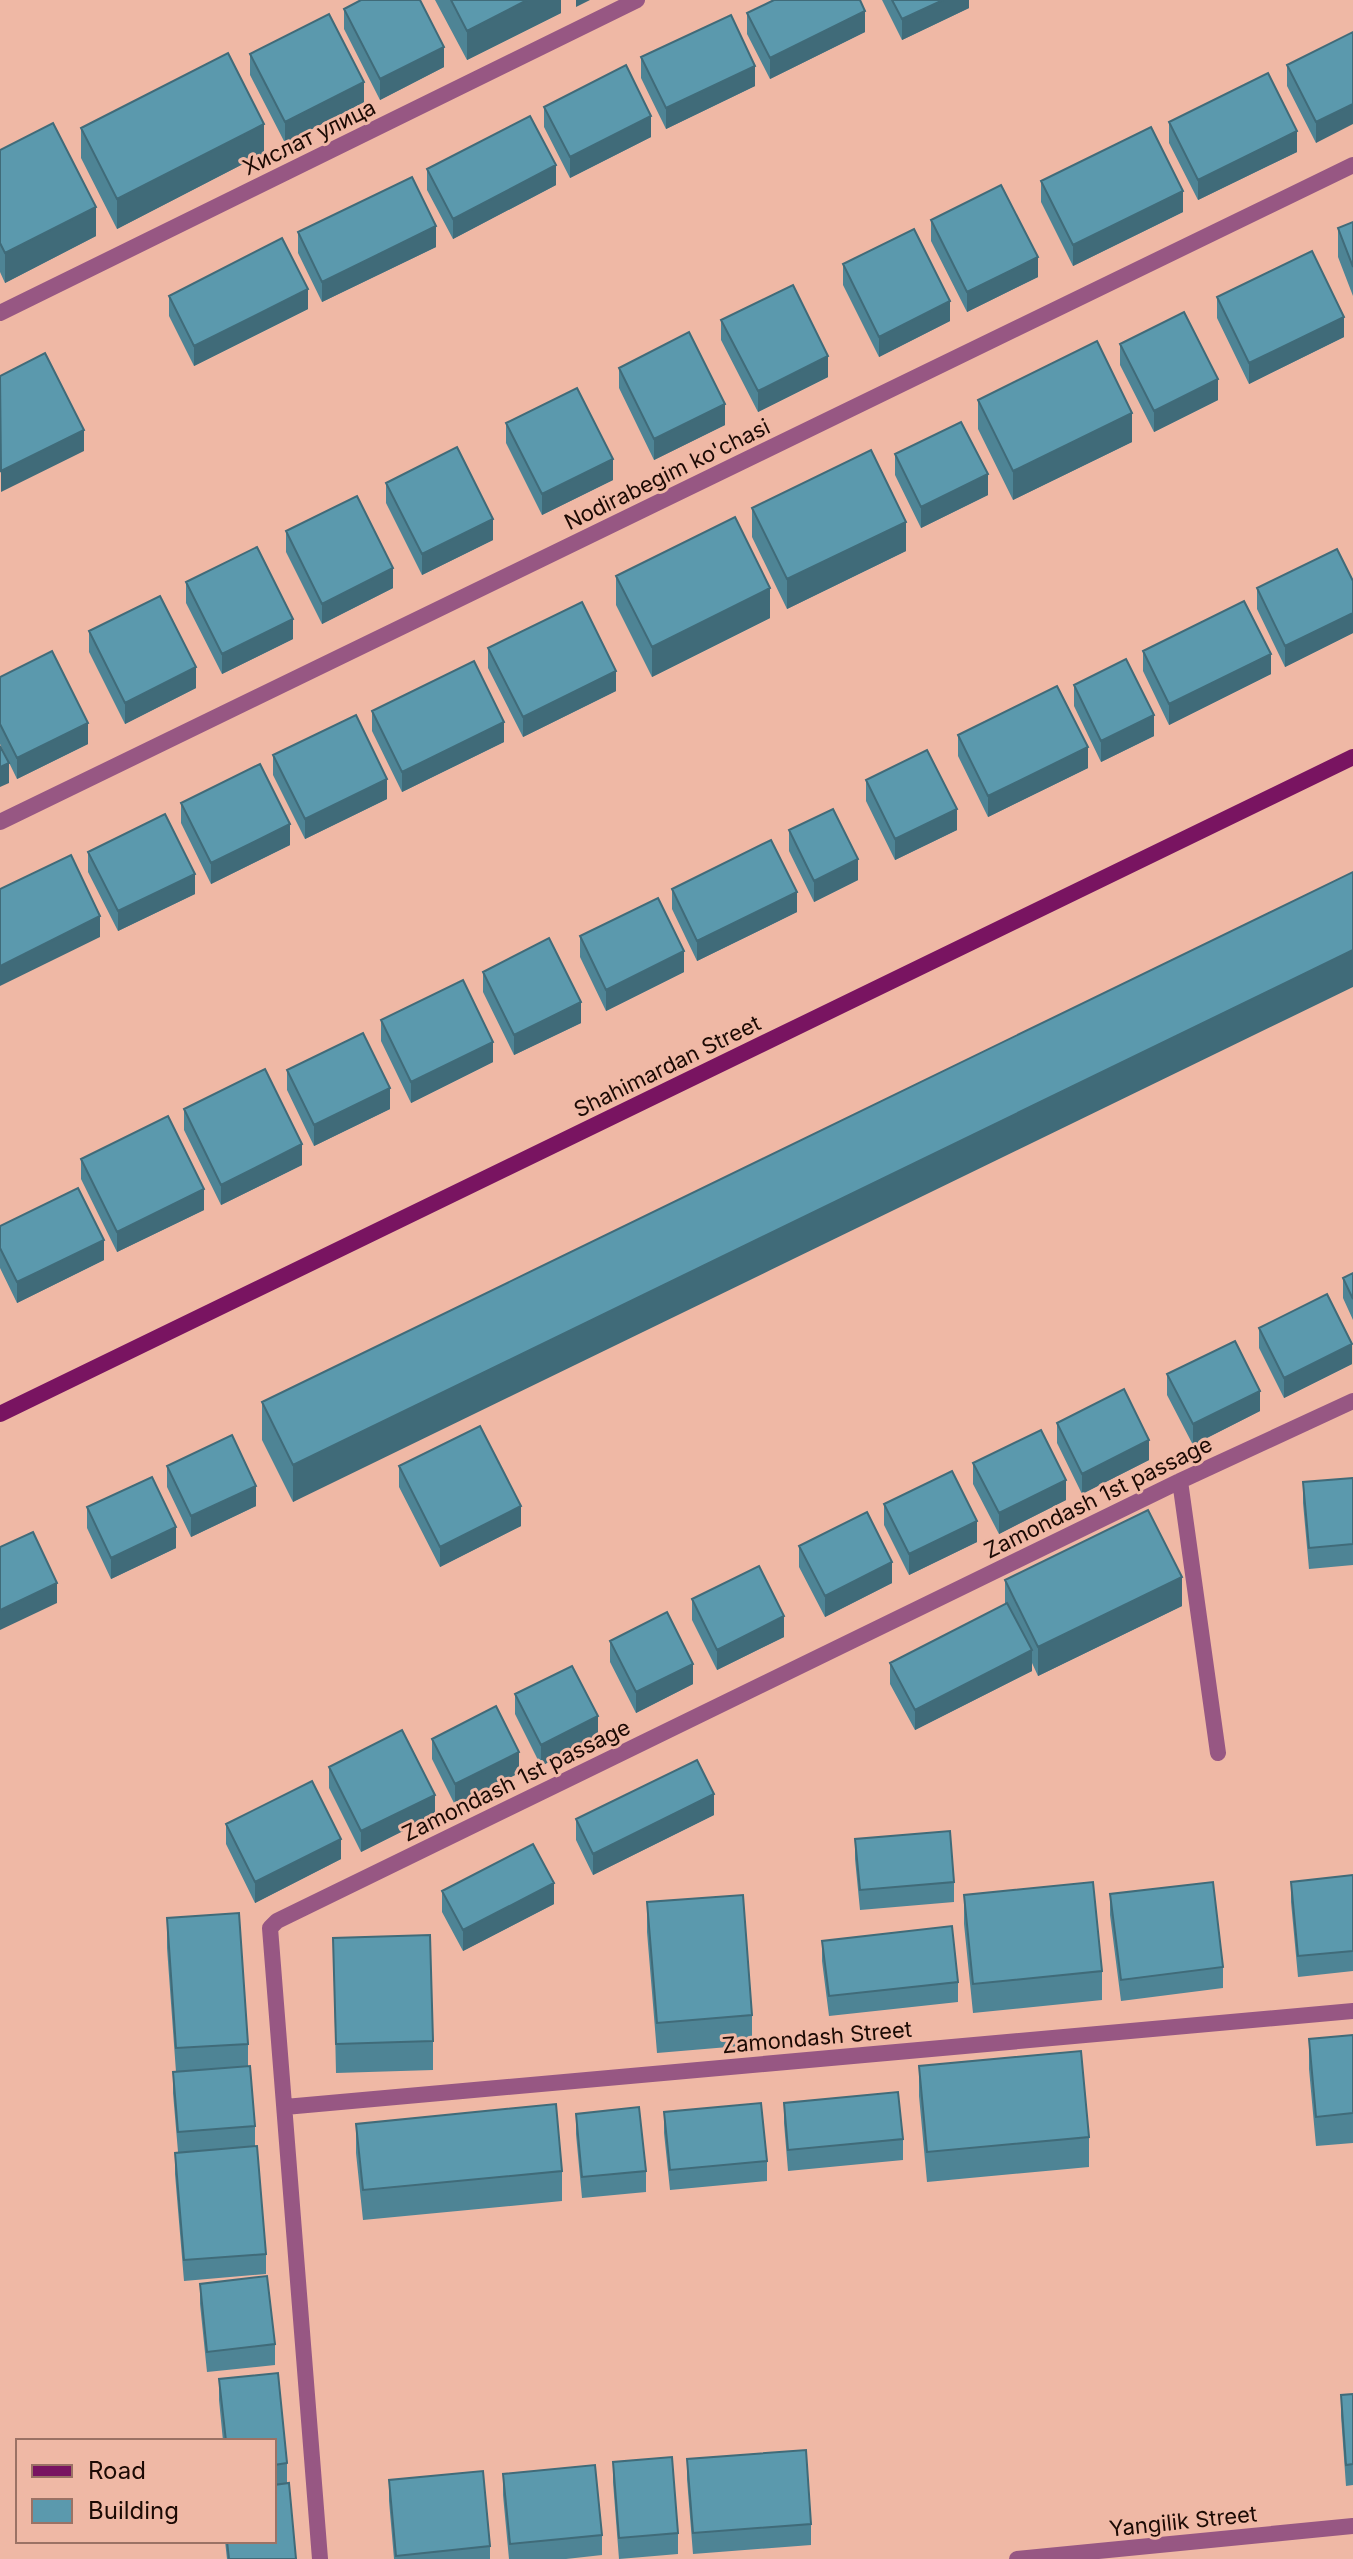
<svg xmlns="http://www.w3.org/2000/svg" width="1353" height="2559" viewBox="0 0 1353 2559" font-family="Inter,sans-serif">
<rect width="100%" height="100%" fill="#efb8a5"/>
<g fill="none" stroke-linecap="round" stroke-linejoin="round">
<path stroke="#975783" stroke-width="16" d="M0 313 637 0
M0 822 1353 165
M1180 1481 1218 1753
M285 2107 1353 2011
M320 2559 270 1928 277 1921 1180 1481 1353 1401
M1017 2559 1353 2526"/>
<path stroke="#791461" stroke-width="16" d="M0 1414 1353 757"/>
</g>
<path fill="#4e8495" d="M435 0H561V13L467 60Z
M882 0H969V8L902 40Z
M344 9 444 67 380 100 344 29Z
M747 13 865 32 770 79 747 34Z
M1353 32 1316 143 1287 86V65Z
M250 54 364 102 285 143 250 75Z
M641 57 755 86 666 129 641 78Z
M544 107 651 137 570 178 544 127Z
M1169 122 1297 152 1198 200 1169 143Z
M81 128 264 153 117 229 81 158Z
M0 150 96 236 5 283 0 272Z
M427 169 556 185 453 239 427 190Z
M1041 181 1183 212 1073 266 1041 202Z
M931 220 1038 277 967 312 931 241Z
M1353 222V296L1338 257V228Z
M298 232 436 247 322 302 298 253Z
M843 264 950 321 879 357 843 285Z
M169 296 308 309 194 366 169 316Z
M1217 297 1344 337 1249 384 1217 318Z
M721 320 828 377 758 412 721 340Z
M1120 344 1218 400 1154 432 1120 365Z
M619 368 725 425 654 460 619 388Z
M978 400 1132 442 1013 500 978 429Z
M506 423 613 480 542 515 506 443Z
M895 454 988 495 921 528 895 475Z
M386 483 493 540 422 575 386 503Z
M752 508 906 551 787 609 752 537Z
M286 531 393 588 322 624 286 552Z
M616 576 770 618 652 677 616 605Z
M1353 581V633L1285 667 1257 609V588Z
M186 582 293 639 222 674 186 603Z
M89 631 196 688 125 724 89 652Z
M488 648 616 691 523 737 488 668Z
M1143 651 1271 674 1169 725 1143 671Z
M0 677 88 744 17 779 0 744Z
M1074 685 1154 736 1101 762 1074 706Z
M372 711 504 742 402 792 372 731Z
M958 735 1088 768 988 817 958 756Z
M273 755 387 799 305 839 273 775Z
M866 780 957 830 895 860 866 801Z
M181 803 290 845 211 884 181 823Z
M789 830 858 880 814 902 789 851Z
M88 852 195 894 118 931 88 872Z
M1353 872 293 1502 262 1440V1402Z
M672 889 797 912 697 961 672 909Z
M580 936 684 972 606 1011 580 957Z
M483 972 581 1023 514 1055 483 992Z
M381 1020 493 1062 411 1103 381 1041Z
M287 1070 390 1109 314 1146 287 1090Z
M184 1109 302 1165 221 1205 184 1130Z
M81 1159 204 1210 117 1252 81 1179Z
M0 1226 104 1260 17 1303 0 1268Z
M1353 1273V1320L1343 1298V1278Z
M1259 1328 1352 1364 1284 1398 1259 1348Z
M1167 1374 1260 1411 1193 1445 1167 1395Z
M1057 1423 1149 1460 1082 1494 1057 1443Z
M973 1463 1066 1500 999 1534 973 1484Z
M167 1466 256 1506 191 1537 167 1487Z
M399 1466 521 1526 440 1567 399 1487Z
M1353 1478V1565L1309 1569 1303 1503V1482Z
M884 1504 977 1542 909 1575 884 1525Z
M87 1507 176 1548 111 1579 87 1528Z
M799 1546 892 1583 825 1617 799 1567Z
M1005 1580 1182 1606 1038 1676 1032 1663V1671L915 1730 890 1684V1663L1005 1604Z
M692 1599 784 1637 717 1670 692 1620Z
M610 1641 693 1684 636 1713 610 1662Z
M515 1694 598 1737 541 1766 515 1714Z
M432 1739 519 1773 455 1805 432 1759Z
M329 1767 435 1815 361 1852 329 1788Z
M714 1815 593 1875 576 1840V1819Z
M226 1824 341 1859 255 1903 226 1844Z
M855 1839 954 1882V1902L860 1910 855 1859Z
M1353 1875V1971L1298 1977 1291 1902V1882Z
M442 1891 554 1904 463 1951 442 1912Z
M1110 1894 1223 1967V1988L1121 2001 1110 1915Z
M964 1895 1102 1971V2000L973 2013 964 1924Z
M647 1902 752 2015V2045L657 2053 647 1932Z
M167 1918 248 2044V2066L255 2126V2146L266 2254V2274L184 2281 175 2174V2153L178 2152 173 2093V2072H176L167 1948Z
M333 1938 433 2041V2070L336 2073Z
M822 1941 958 1982V2002L829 2016 822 1961Z
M1353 2035V2143L1316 2146 1309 2069V2039Z
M919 2066 1089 2137V2167L927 2182 919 2096Z
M784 2103 903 2139V2160L788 2171 784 2123Z
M664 2112 767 2161V2181L670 2190 664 2133Z
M576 2114 646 2171V2192L582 2198 576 2134Z
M356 2124 562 2171V2201L363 2220 356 2153Z
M200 2284 275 2344V2365L207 2372 200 2304Z
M278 2373 287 2463V2483H289L296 2559H227L225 2541H274V2441H223L219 2400V2379Z
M1353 2394V2485L1346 2486 1341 2416V2395Z
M687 2459 811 2524V2545L693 2554 687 2479Z
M613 2462 678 2533V2554L619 2559 613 2482Z
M503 2474 602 2535V2555L566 2559H509L503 2495Z
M389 2480 490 2546V2559H394L389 2501Z"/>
<path fill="#406b79" d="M527 0H561V13L467 60V31Z
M576 0H590L576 7Z
M943 0H969V8L902 40V19Z
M865 11V32L770 79V58Z
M444 47V67L380 100V79Z
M755 66V86L666 129V108Z
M364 82V102L285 143V122Z
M1353 104V124L1316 143V122Z
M651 116V137L570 178V157Z
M264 124V153L117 229V199Z
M1297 131V152L1198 200V180Z
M556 165V185L453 239V219Z
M1183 191V212L1073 266V245Z
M96 207V236L5 283V253Z
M436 226V247L322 302V282Z
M1038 257V277L967 312V292Z
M308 289V309L194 366V346Z
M950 301V321L879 357V337Z
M1344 317V337L1249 384V363Z
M828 356V377L758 412V391Z
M1218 379V400L1154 432V411Z
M725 404V425L654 460V439Z
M1132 413V442L1013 500V471Z
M84 430V451L1 492V471Z
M613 459V480L542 515V494Z
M988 474V495L921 528V507Z
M493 519V540L422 575V554Z
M906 522V551L787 609V579Z
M393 568V588L322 624V604Z
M770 588V618L652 677V647Z
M1353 613V633L1285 667V646Z
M293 619V639L222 674V654Z
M1271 654V674L1169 725V704Z
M196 667V688L125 724V703Z
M616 671V691L523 737V717Z
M1154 715V736L1101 762V741Z
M504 722V742L402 792V772Z
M88 723V744L17 779V758Z
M1088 747V768L988 817V796Z
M9 763V783L0 787V767Z
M387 779V799L305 839V819Z
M957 809V830L895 860V839Z
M290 824V845L211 884V863Z
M858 859V880L814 902V881Z
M195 874V894L118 931V911Z
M797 892V912L697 961V941Z
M100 916V937L0 986V966Z
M1353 950V987L293 1502V1465Z
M684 951V972L606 1011V990Z
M581 1002V1023L514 1055V1035Z
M493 1042V1062L411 1103V1082Z
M390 1088V1109L314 1146V1125Z
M302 1144V1165L221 1205V1185Z
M204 1189V1210L117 1252V1232Z
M104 1240V1260L17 1303V1282Z
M1352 1344V1364L1284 1398V1378Z
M1260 1391V1411L1193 1445V1424Z
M1149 1440V1460L1082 1494V1474Z
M1066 1480V1500L999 1534V1513Z
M256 1486V1506L191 1537V1516Z
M521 1506V1526L440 1567V1547Z
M977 1521V1542L909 1575V1554Z
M176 1527V1548L111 1579V1558Z
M892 1562V1583L825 1617V1596Z
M1182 1577V1606L1038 1676V1647Z
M57 1583V1603L0 1630V1610Z
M784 1616V1637L717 1670V1650Z
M1032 1650V1671L915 1730V1710Z
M693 1664V1684L636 1713V1692Z
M598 1716V1737L541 1766V1745Z
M519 1752V1773L455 1805V1784Z
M714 1794V1815L593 1875V1854Z
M435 1795V1815L361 1852V1831Z
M341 1839V1859L255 1903V1882Z
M554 1883V1904L463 1951V1930Z"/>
<path fill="#5b99ad" stroke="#406b79" stroke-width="2" d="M361 0H420L444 47 380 79 344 9Z
M451 0H527L467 31Z
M774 0H860L865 11 770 58 747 13Z
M892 0H943L902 19Z
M329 14 364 82 285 122 250 54Z
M731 15 755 66 666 108 641 57Z
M1353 32V104L1316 122 1287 65Z
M228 53 264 124 117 199 81 128Z
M626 65 651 116 570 157 544 107Z
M1268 73 1297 131 1198 180 1169 122Z
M530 116 556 165 453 219 427 169Z
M53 123 96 207 5 253 0 243V150Z
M1151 127 1183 191 1073 245 1041 181Z
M412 177 436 226 322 282 298 232Z
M1001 185 1038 257 967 292 931 220Z
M1353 222V267L1338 228Z
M914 229 950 301 879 337 843 264Z
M282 238 308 289 194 346 169 296Z
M1312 251 1344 317 1249 363 1217 297Z
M793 285 828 356 758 391 721 320Z
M1184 312 1218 379 1154 411 1120 344Z
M689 332 725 404 654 439 619 368Z
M1097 341 1132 413 1013 471 978 400Z
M45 353 84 430 1 471 0 376Z
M577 388 613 459 542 494 506 423Z
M961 422 988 474 921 507 895 454Z
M457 447 493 519 422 554 386 483Z
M871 450 906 522 787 579 752 508Z
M357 496 393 568 322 604 286 531Z
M735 517 770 588 652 647 616 576Z
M257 547 293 619 222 654 186 582Z
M1337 549 1353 581V613L1285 646 1257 588Z
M160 596 196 667 125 703 89 631Z
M1244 601 1271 654 1169 704 1143 651Z
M582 602 616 671 523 717 488 648Z
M52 651 88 723 17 758 0 724V677Z
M1126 659 1154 715 1101 741 1074 685Z
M474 661 504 722 402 772 372 711Z
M1057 686 1088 747 988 796 958 735Z
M356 715 387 779 305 819 273 755Z
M0 746 9 763 0 767Z
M927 750 957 809 895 839 866 780Z
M260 764 290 824 211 863 181 803Z
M833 809 858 859 814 881 789 830Z
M165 814 195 874 118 911 88 852Z
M771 840 797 892 697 941 672 889Z
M71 855 100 916 0 966V889Z
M1353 872V950L293 1465 262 1402Z
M658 898 684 951 606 990 580 936Z
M549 938 581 1002 514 1035 483 972Z
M463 980 493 1042 411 1082 381 1020Z
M363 1033 390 1088 314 1125 287 1070Z
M265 1069 302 1144 221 1185 184 1109Z
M168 1116 204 1189 117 1232 81 1159Z
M78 1188 104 1240 17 1282 0 1248V1226Z
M1353 1273V1299L1343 1278Z
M1327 1294 1352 1344 1284 1378 1259 1328Z
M1235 1341 1260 1391 1193 1424 1167 1374Z
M1124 1389 1149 1440 1082 1474 1057 1423Z
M480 1426 521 1506 440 1547 399 1466Z
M1041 1430 1066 1480 999 1513 973 1463Z
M232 1435 256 1486 191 1516 167 1466Z
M952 1471 977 1521 909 1554 884 1504Z
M152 1477 176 1527 111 1558 87 1507Z
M1353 1478V1544L1309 1548 1303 1482Z
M1148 1510 1182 1577 1038 1647 1005 1580Z
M867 1512 892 1562 825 1596 799 1546Z
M33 1532 57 1583 0 1610V1547Z
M759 1566 784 1616 717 1650 692 1599Z
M1007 1603 1032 1650 915 1710 890 1663Z
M667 1612 693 1664 636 1692 610 1641Z
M572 1666 598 1716 541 1745 515 1694Z
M496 1706 519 1752 455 1784 432 1739Z
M402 1730 435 1795 361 1831 329 1767Z
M697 1760 714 1794 593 1854 576 1819Z
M312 1781 341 1839 255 1882 226 1824Z
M950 1831 954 1882 860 1890 855 1839Z
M533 1844 554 1883 463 1930 442 1891Z
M1353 1875V1951L1298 1956 1291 1882Z
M1093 1882 1102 1971 973 1984 964 1895Z
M1213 1882 1223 1967 1121 1980 1110 1894Z
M743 1895 752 2015 657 2023 647 1902Z
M239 1913 248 2044 176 2048 167 1918Z
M952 1926 958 1982 829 1996 822 1941Z
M430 1935 433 2041 336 2044 333 1938Z
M1353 2035V2113L1316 2117 1309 2039Z
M1081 2051 1089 2137 927 2152 919 2066Z
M250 2066 255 2126 178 2132 173 2072Z
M898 2092 903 2139 788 2150 784 2103Z
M761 2103 767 2161 670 2170 664 2112Z
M556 2104 562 2171 363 2190 356 2124Z
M639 2107 646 2171 582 2177 576 2114Z
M257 2146 266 2254 184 2260 175 2153Z
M267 2276 275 2344 207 2352 200 2284Z
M278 2373 287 2463 274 2465V2441H226L219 2379Z
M1353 2394V2464L1346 2465 1341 2395Z
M806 2450 811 2524 693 2533 687 2459Z
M672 2457 678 2533 619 2538 613 2462Z
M595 2465 602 2535 510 2544 503 2474Z
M483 2471 490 2546 396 2556 389 2480Z
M289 2483 296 2559H229L227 2541H274V2485Z"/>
<g text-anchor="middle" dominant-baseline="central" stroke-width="6" stroke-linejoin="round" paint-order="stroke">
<g font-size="22" fill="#1c0a04" stroke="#efb8a5">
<text transform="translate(309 137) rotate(-26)">Хислат улица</text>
<text transform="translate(667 474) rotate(-26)">Nodirabegim ko'chasi</text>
<text transform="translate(667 1066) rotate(-26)">Shahimardan Street</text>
<text transform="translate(1098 1497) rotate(-26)">Zamondash 1st passage</text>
<text transform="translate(516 1780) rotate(-26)">Zamondash 1st passage</text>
<text transform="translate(817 2037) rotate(-5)">Zamоndash Street</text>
<text transform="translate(1183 2521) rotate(-6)">Yangilik Street</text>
</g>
</g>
<rect x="16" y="2439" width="260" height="104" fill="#efb8a5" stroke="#9b7265" stroke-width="2"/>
<rect x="32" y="2465" width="40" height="12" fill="#791461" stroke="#9b7265" stroke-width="2"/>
<text x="88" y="2479" font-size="24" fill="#1c0a04">Road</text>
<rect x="32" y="2499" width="40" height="24" fill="#5b99ad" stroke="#9b7265" stroke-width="2"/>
<text x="88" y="2519" font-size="24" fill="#1c0a04">Building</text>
</svg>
